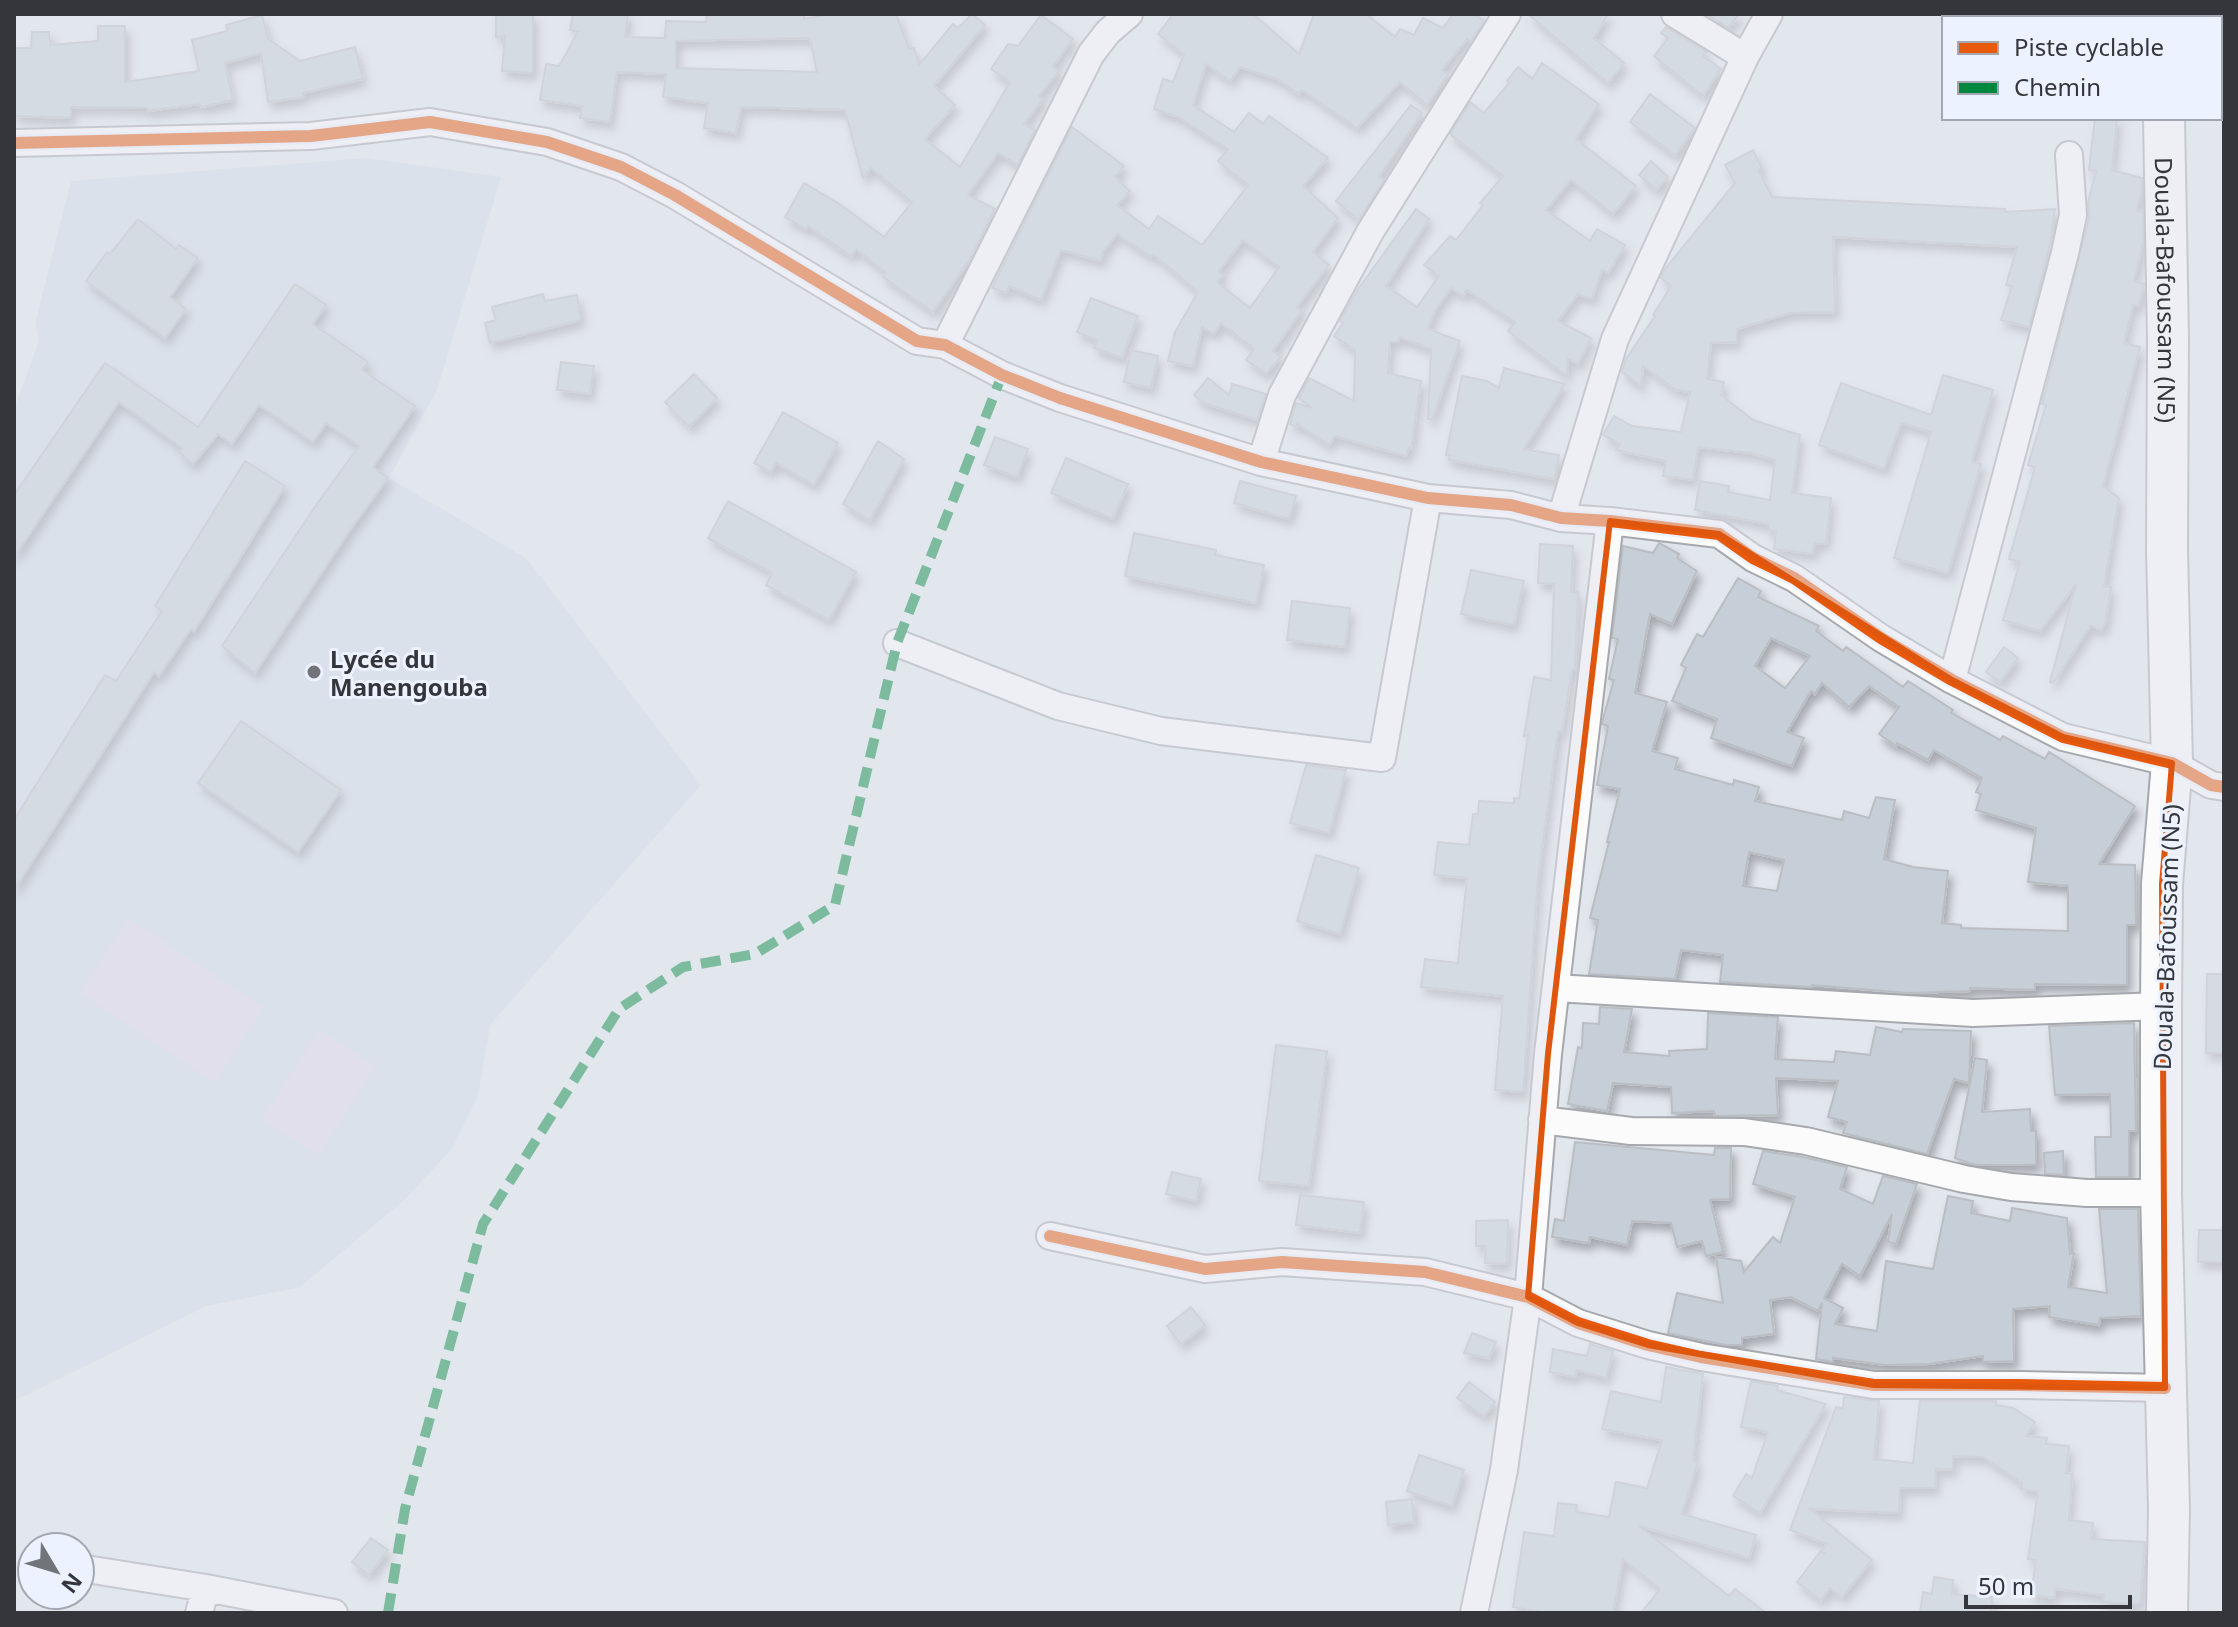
<svg xmlns="http://www.w3.org/2000/svg" width="2238" height="1627" viewBox="0 0 2238 1627" font-family="'Noto Sans',sans-serif">
<defs>
<filter id="shadow"><feDropShadow dx="4" dy="7" stdDeviation="4" flood-color="#0004"/></filter>
</defs>
<rect width="100%" height="100%" fill="#e2e6ed"/>
<path fill="#d3dbe8" d="M366 158 501 177 437 390 389 478 526 558 701 785 490 1025 478 1096 452 1149 402 1202 300 1287 207 1306 14 1401V409L39 341 35 324 71 181Z"/>
<path fill="#dfd7e8" d="M129 919 263 1007 214 1082 80 993Z
M320 1030 375 1066 318 1155 262 1119Z"/>
<path fill="#c6ced7" stroke="#babec3" stroke-width="2" fill-rule="evenodd" filter="url(#shadow)" d="M496 14H533V73L502 71 505 36 496 37Z
M573 14H628L625 37 665 38 666 21 706 22 707 14H804V19L831 14H896L909 49 914 48 919 65 953 24 958 28 972 14 985 25 934 86 955 105 925 139 960 167 1010 82 991 69 1008 44 1018 46 1041 15 1073 39 1053 66 1059 71 1039 96 1043 99 1024 124 1035 130 1018 165 998 153 968 195 995 209 970 259 933 312 883 277 886 273 856 249 851 256 808 226 806 229 785 217 804 183 841 205 884 237 912 202 871 168 863 178 845 110 741 107 736 133 704 128 708 103 663 97 666 74 617 72 610 122 580 118 582 106 540 100 546 64 559 66 578 32 570 30ZM810 38 817 72 676 68V41Z
M1173 14H1253L1299 54 1314 14H1366L1395 37 1400 29 1414 35 1423 18 1443 28 1453 14H1474L1484 21 1471 42 1467 39 1442 70 1448 74 1427 105 1400 82 1357 128 1302 90 1299 94 1277 79 1240 67 1230 81 1206 64 1193 105 1234 132 1249 113 1263 124 1269 116 1328 158 1303 186 1338 218 1313 252 1329 265 1297 307 1302 310 1273 351 1281 357 1266 374 1246 360 1254 349 1221 323 1214 334 1202 327 1193 366 1168 361 1175 332 1198 292 1153 254 1151 257 1117 234 1103 252 1101 261 1061 250 1041 300 1009 286 1006 293 992 288 1072 127 1124 166 1115 177 1130 191 1117 205 1149 229 1158 216 1202 245 1248 185 1218 161 1228 149 1178 117 1154 109 1163 79 1173 82 1184 54 1158 34ZM1243 240 1279 267 1250 308 1217 282 1223 275 1219 271Z
M1528 14H1608L1594 38 1624 63 1608 83Z
M1706 14H1739L1728 28Z
M262 15 268 39 300 61 355 47 363 79 303 93 304 97 268 102 261 53 225 63 233 100 201 107 200 104 147 111V108L71 107V118L14 116V48H31L32 32H49L50 45 98 41V26H125V82L199 71 192 40 227 31 226 25Z
M1666 27 1707 52 1703 56 1721 69 1703 96 1654 56 1668 38 1661 33Z
M1542 63 1599 104 1576 139 1636 186 1613 214 1571 180 1546 210 1590 241 1597 229 1625 245 1608 273 1602 270 1592 299 1578 294 1558 321 1591 338 1578 364 1568 359 1567 376 1508 331 1515 322 1467 290 1463 296 1451 288 1435 311 1428 329 1460 341 1432 420 1428 419 1431 349 1399 337 1398 342H1390L1388 373 1421 381 1411 449 1409 448 1406 456 1335 436 1329 445 1297 424 1295 427 1290 424 1296 403 1312 408 1299 398 1309 378 1354 401 1355 350 1334 336 1343 323 1340 321 1356 292 1416 209 1429 219 1386 286 1417 307 1439 276 1424 265 1450 236 1456 240 1483 205 1480 203 1503 176 1450 134 1470 102 1484 113 1509 83 1507 81 1518 67 1532 79Z
M1650 94 1695 128 1675 155 1630 122Z
M1411 105 1422 113 1379 177 1384 180 1359 220 1336 201Z
M2095 118H2117L2112 170 2142 178V190L2137 211 2143 212V243L2134 281 2144 284 2139 306 2133 305 2124 343 2140 347 2103 486 2119 498 2104 586 2111 587 2106 621 2101 631 2091 625 2053 683 2050 682 2076 584 2040 631 2003 620 2020 562 2009 559 2035 467 2028 465 2046 405 2042 404 2089 218 2088 203 2096 171 2089 170Z
M1753 150 1762 168 1758 170 1772 197 2005 209V212L2055 209 2049 249 2029 327 2001 320 2012 286 2006 285 2017 247 1833 237 1835 312 1790 313 1737 329V342L1711 343 1707 379 1724 382 1721 395 1753 420 1800 435 1792 493 1831 498 1826 544 1815 543 1813 554 1774 549 1776 531 1768 530V524L1695 510 1700 481 1729 486 1728 492 1770 500 1775 460 1751 453 1698 447 1693 480 1663 476 1666 461 1616 450 1620 444 1603 435 1614 416 1632 426 1681 432 1690 392 1676 390 1643 366 1641 386 1622 372 1626 359 1655 316 1653 315 1671 286 1661 278 1665 269 1735 183 1725 165Z
M1651 161 1668 177 1656 190 1639 175Z
M138 219 176 249 179 245 198 258 170 297 186 309 165 338 86 281 107 252 110 254Z
M295 284 326 305 313 324 368 362 362 370 415 406 373 467 388 478 348 533 255 673 222 646 317 504 359 446 326 423 313 442 259 405 232 444 218 434 193 464 179 452 182 448 119 402 14 557V495L105 363 198 427Z
M543 294 545 301 577 295 581 320 490 343 485 323 496 320 492 307Z
M1091 298 1138 316 1122 358 1094 348 1097 340 1077 332Z
M1131 350 1158 356 1151 388 1124 382Z
M561 362 594 366 590 394 557 390Z
M1504 368 1565 384 1524 449 1559 455 1554 479 1449 460 1450 456 1446 455 1462 376 1487 381 1499 388Z
M694 374 717 398 689 427 665 402Z
M1943 375 1993 390 1972 461 1981 464 1948 573 1894 558 1931 432 1901 423 1884 469 1819 445 1841 383 1931 415Z
M1208 378 1229 395 1232 384 1266 394 1257 420 1204 403 1194 395Z
M783 412 838 443 814 485 776 463 771 472 754 463Z
M995 437 1028 449 1017 477 984 465Z
M878 441 904 459 870 520 843 504Z
M1066 458 1128 484 1113 519 1051 493Z
M245 461 285 486 194 631 191 629 159 676 154 672 14 890V820L105 675 116 681 162 611 155 606Z
M1240 481 1296 496 1289 519 1234 503Z
M728 501 856 572 829 620 766 585 772 573 708 538Z
M1134 533 1216 550 1215 555 1264 565 1256 603 1125 576Z
M1659 543 1679 554 1677 558 1697 571 1672 624 1650 614 1635 693 1667 702 1652 751 1678 758 1675 769 1733 785 1734 780 1759 787 1755 801 1842 820 1844 811 1869 818 1876 797 1895 800 1884 859 1913 867 1948 871 1942 923 1961 925V928L2068 931V886L2028 882 2036 828 1976 810 1981 794 1976 792 1982 778 1934 750 1928 760 1897 743 1896 746 1879 734 1899 707 1869 686 1849 707 1822 683 1815 694 1811 691 1787 732 1804 738 1792 766 1711 738 1717 719 1672 701 1686 668 1681 665 1697 634 1703 637 1738 578 1761 591 1758 597 1819 626 1816 631 1843 651 1846 647 1903 687 1908 681 1953 710 1951 713 2000 740 2003 736 2045 759 2049 752 2135 806 2099 864 2135 865 2136 925H2127V985L2035 984V990L1970 988V991L1908 993 1812 985V987L1720 982 1723 955 1681 950 1675 979 1589 974 1598 920 1590 918 1609 842H1607L1620 789 1597 785 1608 726 1602 724 1604 715 1614 680 1609 679 1618 639 1612 638 1623 546 1653 553ZM1771 638 1810 656 1785 688 1755 666ZM1749 852 1784 860 1777 891 1743 886Z
M1540 544 1573 546 1571 592H1578L1575 670H1572L1562 732 1558 731 1538 878 1523 1092 1495 1090 1503 996 1421 987 1425 959 1458 963 1467 878 1434 875 1438 842 1469 845 1473 814H1478L1479 801 1514 803V798L1519 799 1528 735 1524 736 1534 677 1551 680 1554 584 1538 583Z
M1471 570 1524 581 1514 625 1461 614Z
M1292 601 1350 608 1345 647 1287 640Z
M2004 647 2018 658 2000 682 1986 672Z
M241 721 341 790 298 852 198 783Z
M1306 765 1346 770 1329 833 1290 823Z
M1316 855 1359 868 1340 934 1297 921Z
M2207 974H2224V1053H2206Z
M1600 1007 1632 1009 1624 1052 1670 1056 1669 1051 1707 1049 1708 1013 1778 1017 1775 1059 1834 1062 1836 1051 1870 1055 1876 1027 1902 1032 1903 1029 1971 1031 1969 1083 1954 1079 1927 1154 1843 1133 1847 1122 1828 1117 1838 1081 1776 1078 1778 1115 1715 1116 1714 1111 1672 1113 1671 1087 1613 1083 1607 1111 1568 1104 1578 1047 1582 1048 1583 1023 1599 1024Z
M2134 1023 2136 1131H2129V1177H2096L2095 1137H2111L2110 1094 2055 1095 2049 1026Z
M1276 1045 1327 1051 1309 1186 1259 1181Z
M1975 1058 1987 1060 1982 1112 2030 1109 2031 1131H2036V1165H1976L1955 1158Z
M1575 1142 1714 1155 1715 1148H1731L1730 1199 1710 1200 1723 1252 1706 1256 1702 1241 1677 1247 1671 1223 1632 1221 1627 1245 1590 1237 1589 1243 1552 1237 1555 1219 1564 1221Z
M1763 1151 1803 1157 1847 1167 1840 1189 1873 1204 1883 1176 1917 1184 1896 1244 1888 1242 1892 1214 1860 1276 1842 1264 1840 1267 1824 1298 1843 1308 1835 1324 1877 1331 1886 1261 1933 1269 1948 1196 1973 1201 1971 1213 2010 1221 2012 1208 2067 1218 2070 1254 2074 1253 2068 1287 2107 1293 2099 1209H2138L2141 1316 2100 1318 2099 1325 2049 1317 2050 1306 2013 1309 2014 1361 1983 1362V1356L1929 1364 1885 1365 1833 1358V1362L1816 1359 1822 1303 1818 1311 1791 1297 1770 1300 1774 1334 1742 1338V1345H1726L1668 1333 1677 1293 1723 1303 1716 1257 1741 1261 1744 1272 1773 1237 1780 1243 1795 1197 1753 1184Z
M2063 1151 2064 1175 2045 1174 2044 1153Z
M1172 1172 1201 1179 1196 1201 1166 1194Z
M1300 1195 1364 1202 1360 1233 1296 1225Z
M1508 1220 1507 1264 1485 1263 1486 1246H1476V1221Z
M2199 1230H2224V1262H2198Z
M1191 1307 1205 1325 1181 1344 1167 1326Z
M1472 1333 1496 1342 1489 1358 1464 1353Z
M1590 1344 1613 1351 1606 1378 1577 1370 1575 1377 1550 1372 1553 1349 1587 1356Z
M1666 1367 1703 1374 1693 1460 1698 1462 1682 1514 1756 1535 1749 1558 1639 1526 1729 1596 1735 1589 1766 1613H1641L1660 1589 1623 1559 1613 1613H1547L1513 1607 1524 1532 1554 1536 1558 1503 1577 1505 1576 1512 1609 1517 1616 1482 1647 1488 1662 1440 1602 1429 1611 1391 1661 1402Z
M1751 1381 1778 1386 1777 1390 1826 1404 1760 1513 1733 1496 1746 1474 1752 1478 1768 1432 1741 1427Z
M1469 1382 1495 1402 1484 1416 1457 1398Z
M1844 1397 1879 1401 1874 1459 1913 1463 1920 1401H1996V1405L2013 1408 2035 1422 2026 1436 2047 1438 2046 1444 2069 1446 2066 1473 2072 1474 2069 1520 2093 1523 2091 1539 2145 1542 2140 1604 2103 1602 2104 1595 2055 1589 2054 1598 2031 1595 2036 1560 2028 1559 2038 1491 2021 1489 2022 1483 1983 1457 1953 1456V1470L1936 1469 1935 1488H1900L1899 1513 1810 1509 1872 1560 1842 1597 1830 1588 1821 1600 1797 1582 1820 1552 1826 1554 1821 1551 1827 1544 1790 1530 1836 1407 1843 1408Z
M1419 1455 1464 1470 1452 1506 1407 1491Z
M1412 1499 1414 1522 1388 1525 1386 1502Z
M371 1538 388 1550 369 1575 352 1562Z
M1934 1577 1953 1580 1952 1594 1992 1597 1991 1613H1920L1923 1592 1932 1594Z"/>
<g fill="none" stroke-linecap="round" stroke-linejoin="round">
<defs>
<path id="minor" d="M1675 14 1745 57
M14 143 311 136 430 122 547 142 621 167 675 195 917 341 945 345 1002 375 1060 398 1261 462 1428 498 1511 505 1561 518 1610 521 1719 534 1753 558 1794 578 1881 638 1952 680 2063 737 2172 763 2211 785 2224 787
M945 345 1091 54 1108 32 1129 14
M1261 462 1282 395 1370 232 1507 14
M1561 518 1615 339 1745 57 1769 14
M897 643 1058 706 1161 731 1382 758 1428 498
M1952 680 2065 253 2073 215 2069 155
M1556 988 1973 1013 2161 1006
M1542 1120 1631 1131 1744 1132 1806 1141 1964 1179 2011 1187 2087 1193H2161
M1050 1236 1205 1269 1282 1262 1425 1272 1528 1297 1578 1323 1648 1345 1701 1357 1874 1385H2019L2165 1388
M80 1568 206 1588 334 1613
M199 1613 206 1588
M1474 1613 1504 1470 1528 1297 1548 1054 1610 521"/>
<g id="highway">
<path d="M2162 14V18"/>
<path id="s1" d="M2164 118 2168 339 2167 549 2172 763 2162 884 2161 1006V1193L2169 1509 2167 1613"/>
</g>
</defs>
<use href="#minor" stroke="#a5a8ad" stroke-width="30"/>
<use href="#highway" stroke="#a5a8ad" stroke-width="44"/>
<use href="#minor" stroke="#fbfbfc" stroke-width="26"/>
<use href="#highway" stroke="#fbfbfc" stroke-width="40"/>
<path stroke="#00873e" stroke-width="10" stroke-dasharray="20 10" stroke-linecap="butt" d="M388 1613 405 1509 483 1224 619 1009 683 967 755 954 835 905 897 643 1002 375"/>
<defs>
<path id="cycleway" d="M14 143 311 136 430 122 547 142 621 167 675 195 917 341 945 345 1002 375 1060 398 1261 462 1428 498 1511 505 1561 518 1610 521 1719 534 1753 558 1794 578 1881 638 1952 680 2063 737 2172 763 2211 785 2224 787
M1050 1236 1205 1269 1282 1262 1425 1272 1528 1297 1578 1323 1648 1345 1701 1357 1874 1385H2019L2165 1388"/>
</defs>
<use href="#cycleway" stroke="#ecf2ff" stroke-width="17"/>
<use href="#cycleway" stroke="#e8590c" stroke-width="12"/>
</g>
<path d="M0 0H2238V1627H0ZM1610 521 1719 534 1952 680 2063 737 2172 763 2162 884 2165 1388 1874 1385 1648 1345 1578 1323 1528 1297 1548 1054Z" fill="#e2e6ed" fill-opacity=".55" fill-rule="evenodd"/>
<path fill="none" stroke="#df570e" stroke-width="6" stroke-linejoin="round" d="M1610 521 1719 534 1952 680 2063 737 2172 763 2162 884 2165 1388 1874 1385 1648 1345 1578 1323 1528 1297 1548 1054Z"/>
<circle fill="#717479" stroke="#ecf2ff" stroke-width="3" cx="314" cy="672" r="8"/>
<g text-anchor="middle" dominant-baseline="central" stroke-width="6" stroke-linejoin="round" paint-order="stroke">
<g font-size="24" fill="#34363b" stroke="#ecf2ff">
<text stroke="none"><textPath href="#s1" startOffset="172">Douala-Bafoussam (N5)</textPath></text>
<text transform="translate(2166 937) rotate(-88)">Douala-Bafoussam (N5)</text>
</g>
<g font-size="24" font-weight="bold" fill="#34363b" stroke="#ecf2ff" text-anchor="start">
<text x="330" y="658">Lycée du<tspan x="330" dy="28">Manengouba</tspan></text>
</g>
</g>
<rect width="2238" height="1627" fill="none" stroke="#34363b" stroke-width="32"/>
<rect x="1942" y="16" width="280" height="104" fill="#ecf2ff" stroke="#a2a7b1" stroke-width="2"/>
<rect x="1958" y="42" width="40" height="12" fill="#e8590c" stroke="#a2a7b1" stroke-width="2"/>
<text x="2014" y="56" font-size="24" fill="#34363b">Piste cyclable</text>
<rect x="1958" y="82" width="40" height="12" fill="#00873e" stroke="#a2a7b1" stroke-width="2"/>
<text x="2014" y="96" font-size="24" fill="#34363b">Chemin</text>
<g transform="translate(56 1571) rotate(128)"><circle r="38" fill="#ecf2ff" stroke="#a2a7b1" stroke-width="2"/>
<path d="M0-6L14 30L0 20L-14 30Z" fill="#717479"/>
<text y="-12" font-size="22" font-weight="bold" text-anchor="middle" fill="#34363b">N</text>
</g>
<path d="M1966 1595v12h164v-12" fill="none" stroke="#34363b" stroke-width="4"/>
<text x="1978" y="1595" font-size="24" fill="#34363b" stroke="#ecf2ff" stroke-width="6" paint-order="stroke">50 m</text>
</svg>
